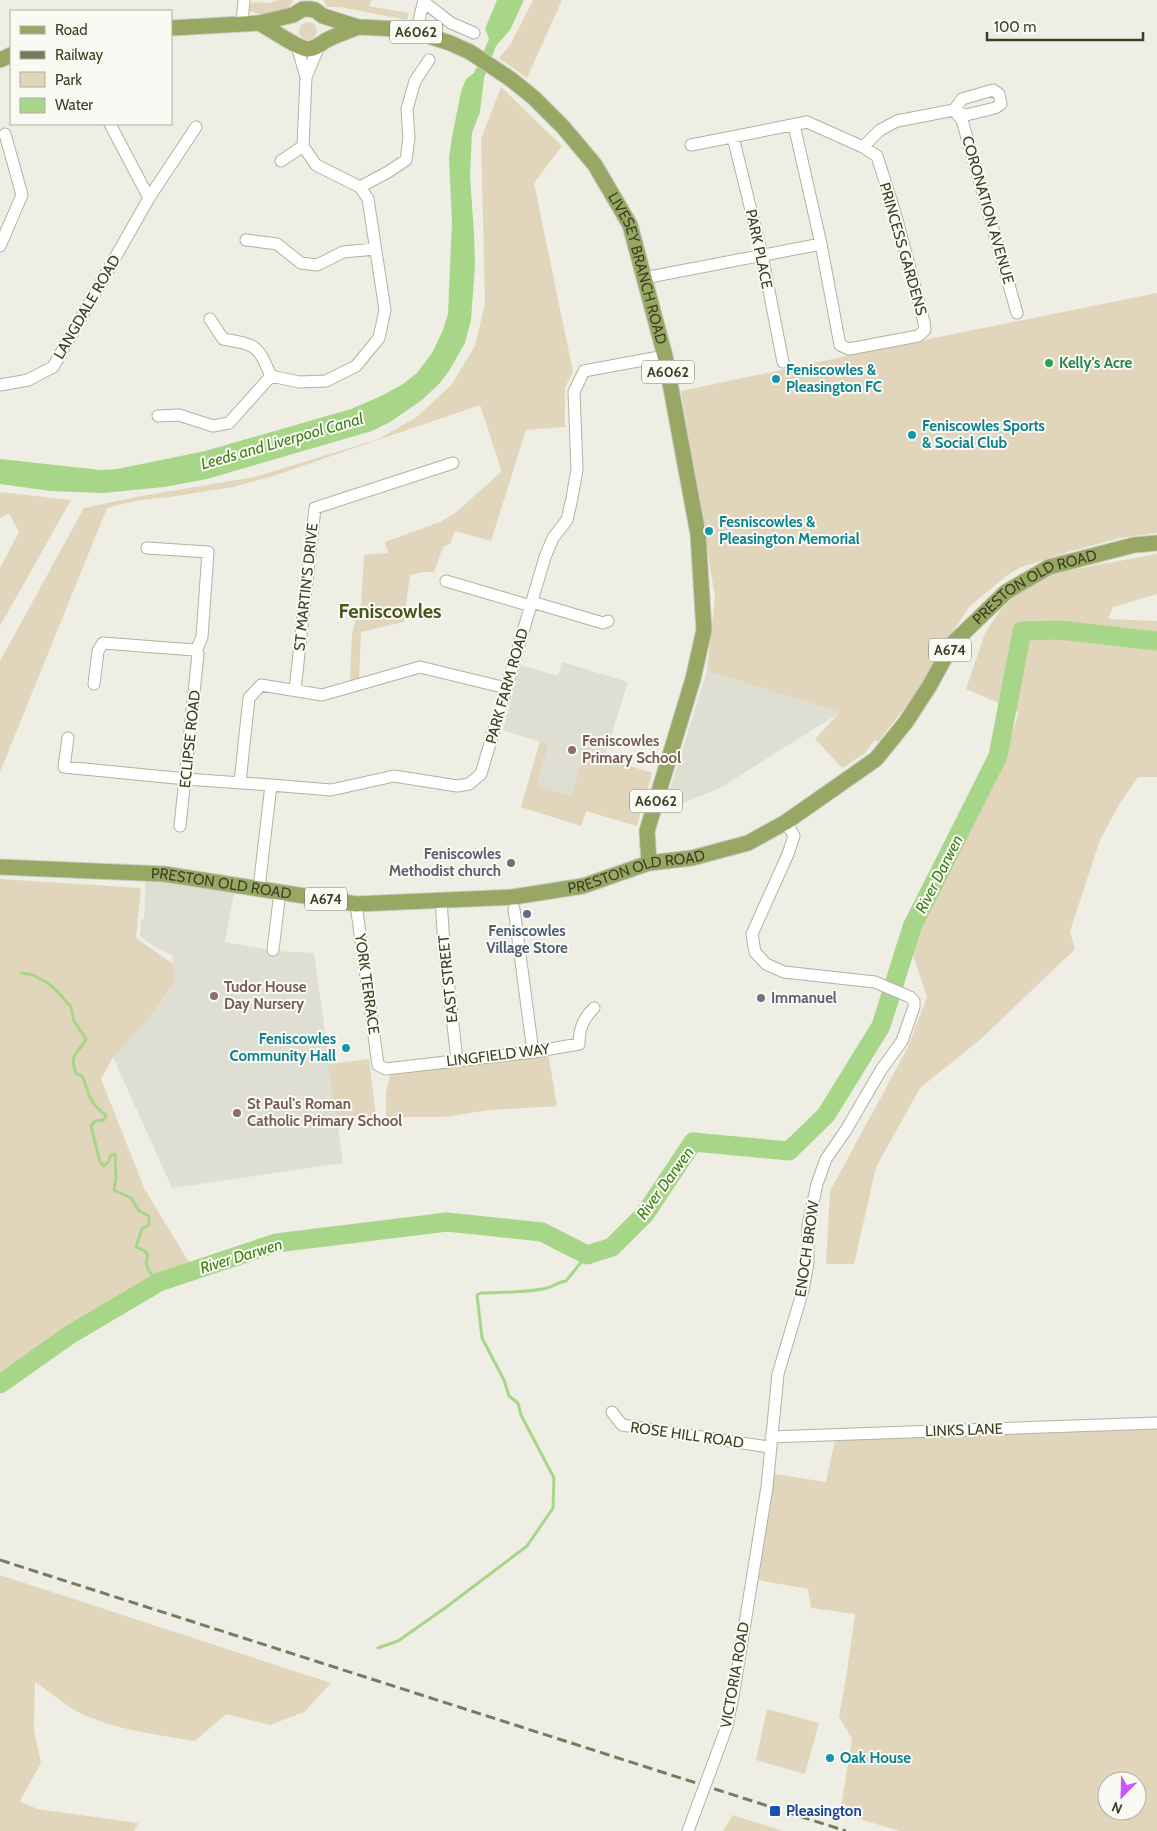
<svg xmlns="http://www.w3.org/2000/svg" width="1157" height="1831" viewBox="0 0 1157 1831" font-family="Cabin,sans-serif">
<rect width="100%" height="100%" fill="#eeeee4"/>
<path fill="#deded2" d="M562 662 628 682 604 758 652 773 637 826 586 811 581 826 521 807 540 742 503 730 520 665 558 676Z
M707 671 841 712 720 788 683 803 667 799Z
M146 878 182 880 183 886 234 893 225 942 274 951 314 953 343 1163 172 1188 113 1057 143 1024 176 980 172 955 158 949 140 936 141 919H144Z"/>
<path fill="#e1d6bb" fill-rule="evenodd" d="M278 0H293C292 3 289 8 286 10 276 16 254 16 246 8L253 2 270 3Z
M323 0H372L369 6 409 13 407 20 340 7H327Z
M533 0H562L527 78 499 58 510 45Z
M299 31a9 9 0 1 1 18 0a9 9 0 1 1-18 0Z
M501 87 562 146 534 183 573 372 565 387V427L526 430 491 541 455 531 450 544 443 547 434 572H424L410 575 404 622 361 632 359 679 350 681 352 634 355 622 361 607 364 555 388 553 385 542 440 522 454 514 500 473 501 469 480 405 270 477 233 487 170 497 139 500 107 508 0 772V661L84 508 141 496 255 477 379 439 418 416 452 384 475 346 485 303 481 139Z
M1157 293V533L1120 538 1071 551 1019 568 1005 577 970 606 939 652 918 691 878 742 875 740 864 754 842 768 815 739 840 712 707 671 715 597 681 391 894 346Z
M0 492 71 500 0 626V568L19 532 9 513 0 518Z
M1157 554V594L1113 607 1108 619 1157 621V777H1138L1120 803 1100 840 1070 931 1075 949 981 1039 920 1088 876 1167 854 1264H826L830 1191 907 1049 927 997 911 949 997 779 1019 712 966 689 985 633 1010 596 1054 573Z
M540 742 548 745 537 786 571 796 585 752 652 773 637 826 586 811 581 826 521 807Z
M0 879 141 888 136 938 173 964 176 980 144 1024 113 1057 101 1079 145 1190 189 1262C123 1287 59 1333 0 1372Z
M548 1052 557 1106 489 1110 444 1117H386V1093L390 1075Z
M369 1059 376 1116 337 1121 328 1064Z
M1157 1429V1831H899L840 1813 852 1739 839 1717 846 1678 855 1614 811 1608 808 1589 758 1580 774 1474 826 1482 835 1440ZM1107 1781H1137V1811H1107Z
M0 1575 331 1683 304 1712 270 1725 226 1714 195 1741C154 1734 114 1730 76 1711 62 1703 49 1691 35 1682L34 1731 41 1763 20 1801 37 1809 138 1823 134 1831H0Z
M767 1709 819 1723 805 1774 756 1760Z
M733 1815 783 1831H723Z"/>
<path fill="#a7d688" d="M497 0H524L510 30 496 46 484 78 480 112 472 133 470 176 474 233 475 265 471 320 465 343 449 371 439 384 422 400 390 422 372 431 207 479 164 487 103 493 50 491 0 484V459L101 470 117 469 205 451 351 409 381 396 403 384 417 373 432 353 443 330 448 314 452 221 449 158 452 137 461 92 466 79 474 73 489 39 485 29Z"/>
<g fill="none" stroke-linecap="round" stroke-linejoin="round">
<path stroke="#a7d688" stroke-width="3" d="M21 973 33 975 48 983 56 990 71 1007 74 1021 86 1039C79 1054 68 1053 76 1073L83 1077C88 1093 91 1106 106 1115L104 1120 95 1121 91 1126 100 1162 104 1166 108 1162 111 1155 115 1154 116 1177 114 1190 131 1198 139 1211 149 1216V1225L142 1229 136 1247 145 1251 148 1255C143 1267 151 1275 159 1282
M378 1648 398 1641 445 1608 527 1546 553 1508 554 1478 521 1415 518 1403 509 1396 504 1380 482 1338 477 1295 481 1293C503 1292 526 1293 547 1288 554 1286 558 1282 566 1281L587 1255"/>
<path stroke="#a7d688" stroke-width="19" d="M0 1384 71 1334 159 1282 276 1243 447 1222 542 1232 587 1255 612 1247 645 1214 693 1142 789 1151 826 1115 881 1026 912 927 998 756 1022 631 1059 630 1157 641"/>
<defs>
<path id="street" d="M424 2 451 23 474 33
M242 23 244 0
M416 32 424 0
M306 77 319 46
M733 137 762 255 783 362
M691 145 807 122 863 147 877 156 896 216 924 322 925 330 918 336 849 349 840 345 821 244 794 125
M863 147 880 130 897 121 954 110 966 115 995 108 1001 104 999 94 993 90 962 99 954 110 962 120 1017 313
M281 161 303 146
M360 187 388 172 406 160 409 138 407 109 415 81 429 60
M149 198 196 127
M246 240 277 244 301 263 317 265 343 252 375 249
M0 246 22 195 5 134
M644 278 821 244
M210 319 223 339C258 345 257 345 271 376
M0 385 28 380 53 367 149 198 110 124
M158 416 179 415 213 426 229 423 271 376 299 382 326 381 356 366 379 338 385 310 368 199 360 187 316 165 303 146 306 77 297 46
M147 548 208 552 202 637 196 651
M446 581 531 606
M532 602 603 623 608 621
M94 684 98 651 103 643 194 650 198 654 180 826
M295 690 315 508 453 463
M68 738 64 767 186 779 271 785
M240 782 249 698 261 685 322 695 420 667 506 688
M259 888 271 785 331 790 394 776 457 786 469 784 481 774 545 557 553 538 567 520 572 498 577 469 574 392 584 371 665 356
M441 899 444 945 457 1060
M356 904 378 1065 386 1069 533 1052 579 1044C579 1029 583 1018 594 1008
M514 909 533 1052
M273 950 280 892
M612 1412 622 1425 769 1447
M771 1437 1157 1423
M710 1772 727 1726 734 1691 767 1487 778 1374 803 1290 808 1262V1225L817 1184 826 1159 846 1130 881 1070 902 1041 914 1007V1001L910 997 875 982 784 972 766 964 755 952 752 934 788 854 794 836 786 822
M688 1831 698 1804"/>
<g id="primary">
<path d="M259 23C269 28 299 49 308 49 315 49 319 45 325 41 335 35 347 32 358 27"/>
<path id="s1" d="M171 28 259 23 293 15 303 9H309L315 10 323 16 358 27 398 29 416 32 450 43 470 52 512 80 534 98 563 127 595 165 630 225 665 356 698 534 704 630 693 679 647 831 649 863"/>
<path d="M0 60 11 55"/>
<path id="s2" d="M0 867 164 874 356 904 513 897 583 886 649 863 692 858 748 843 786 822 876 759 906 722 930 685 953 643 1006 592 1049 567 1134 545 1157 543"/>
</g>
</defs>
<use href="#street" stroke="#b1b3a2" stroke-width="13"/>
<use href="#primary" stroke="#c8cac1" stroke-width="17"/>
<use href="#street" stroke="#fff" stroke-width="11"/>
<use href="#primary" stroke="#99a765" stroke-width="15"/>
<path stroke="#767d5c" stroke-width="3" stroke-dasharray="10 5" stroke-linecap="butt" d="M0 1560 846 1831"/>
<defs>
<path id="street-bridge" d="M698 1804 710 1772"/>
</defs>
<use href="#street-bridge" stroke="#b1b3a2" stroke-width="13" stroke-linecap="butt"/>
<use href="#street-bridge" stroke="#fff" stroke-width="11"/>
</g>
<circle fill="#2e9e5b" stroke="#fafaf5" stroke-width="2" cx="1049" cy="363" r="5"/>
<g fill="#0f9aa8" stroke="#fafaf5" stroke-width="2">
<circle cx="776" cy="379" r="5"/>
<circle cx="912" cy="435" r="5"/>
<circle cx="709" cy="531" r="5"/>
<circle cx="346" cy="1048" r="5"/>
<circle cx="830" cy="1758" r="5"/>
</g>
<g fill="#8d6e63" stroke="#fafaf5" stroke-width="2">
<circle cx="572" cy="750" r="5"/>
<circle cx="214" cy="996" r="5"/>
<circle cx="237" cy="1113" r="5"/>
</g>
<g fill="#6b7280" stroke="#fafaf5" stroke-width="2">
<circle cx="511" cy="863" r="5"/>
<circle cx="761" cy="998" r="5"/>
</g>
<circle fill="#5c6f8a" stroke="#fafaf5" stroke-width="2" cx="527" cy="914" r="5"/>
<rect fill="#1a4fb4" stroke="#fafaf5" stroke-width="2" x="769" y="1805" width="12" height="12" rx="2.5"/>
<g text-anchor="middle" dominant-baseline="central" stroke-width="4" stroke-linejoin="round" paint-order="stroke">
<g fill="#fafaf5" stroke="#747861" stroke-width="1">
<rect x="390" y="20.5" width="52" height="23" rx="4"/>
<rect x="642" y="360.5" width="52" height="23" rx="4"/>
<rect x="929" y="638.5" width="42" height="23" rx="4"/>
<rect x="630" y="789.5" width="52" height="23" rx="4"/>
<rect x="305" y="887.5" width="42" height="23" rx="4"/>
</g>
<g font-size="14" font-weight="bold" fill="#3b4121">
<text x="416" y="32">A6062</text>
<text x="668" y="372">A6062</text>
<text x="950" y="650">A674</text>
<text x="656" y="801">A6062</text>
<text x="326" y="899">A674</text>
</g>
<g font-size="15" fill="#3b4121" stroke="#fafaf5">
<text transform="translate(988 210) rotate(74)">CORONATION AVENUE</text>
<text transform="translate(759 249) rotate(78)">PARK PLACE</text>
<text transform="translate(903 249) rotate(74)">PRINCESS GARDENS</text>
<text stroke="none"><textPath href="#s1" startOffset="592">LIVESEY BRANCH ROAD</textPath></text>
<text transform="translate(87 307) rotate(-60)">LANGDALE ROAD</text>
<text transform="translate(306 587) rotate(-84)">ST MARTIN'S DRIVE</text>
<text stroke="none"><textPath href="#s2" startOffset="1152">PRESTON OLD ROAD</textPath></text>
<text transform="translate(507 686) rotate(-74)">PARK FARM ROAD</text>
<text transform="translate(190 739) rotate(-84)">ECLIPSE ROAD</text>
<text stroke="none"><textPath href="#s2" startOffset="642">PRESTON OLD ROAD</textPath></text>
<text stroke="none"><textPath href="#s2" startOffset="222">PRESTON OLD ROAD</textPath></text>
<text transform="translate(448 979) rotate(-96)">EAST STREET</text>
<text transform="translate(367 984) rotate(82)">YORK TERRACE</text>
<text transform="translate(498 1055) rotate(-7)">LINGFIELD WAY</text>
<text transform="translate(807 1249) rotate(-82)">ENOCH BROW</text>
<text transform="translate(964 1430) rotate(-2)">LINKS LANE</text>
<text transform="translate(687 1435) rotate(8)">ROSE HILL ROAD</text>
<text transform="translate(735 1675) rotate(-80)">VICTORIA ROAD</text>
</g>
<g font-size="15" font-weight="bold" fill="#27864d" stroke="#fafaf5" text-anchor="start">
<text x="1059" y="363">Kelly's Acre</text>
</g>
<g font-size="15" font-weight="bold" fill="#0d838f" stroke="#fafaf5" text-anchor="start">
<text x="786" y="370">Feniscowles &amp;<tspan x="786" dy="17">Pleasington FC</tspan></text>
<text x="922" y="426">Feniscowles Sports<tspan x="922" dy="17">&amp; Social Club</tspan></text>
<text x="719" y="522">Fesniscowles &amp;<tspan x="719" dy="17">Pleasington Memorial</tspan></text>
<text x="336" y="1039" text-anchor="end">Feniscowles<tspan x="336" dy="17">Community Hall</tspan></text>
<text x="840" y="1758">Oak House</text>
</g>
<g font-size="15" font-weight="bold" fill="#785e54" stroke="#fafaf5" text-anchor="start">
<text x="582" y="741">Feniscowles<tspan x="582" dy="17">Primary School</tspan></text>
<text x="224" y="987">Tudor House<tspan x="224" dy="17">Day Nursery</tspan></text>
<text x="247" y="1104">St Paul's Roman<tspan x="247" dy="17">Catholic Primary School</tspan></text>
</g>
<g font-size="15" font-weight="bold" fill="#5b616d" stroke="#fafaf5" text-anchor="end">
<text x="501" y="854">Feniscowles<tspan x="501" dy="17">Methodist church</tspan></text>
<text x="771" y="998" text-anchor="start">Immanuel</text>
</g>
<g font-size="15" font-weight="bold" fill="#4e5e75" stroke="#fafaf5">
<text x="527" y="931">Feniscowles<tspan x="527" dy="17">Village Store</tspan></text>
</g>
<g font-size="15" font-weight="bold" fill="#164399" stroke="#fafaf5" text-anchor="start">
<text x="786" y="1811">Pleasington</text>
</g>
<g font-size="16" font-style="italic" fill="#3f8217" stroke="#fafaf5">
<text transform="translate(282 441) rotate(-16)">Leeds and Liverpool Canal</text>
<text transform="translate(939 874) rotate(-63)">River Darwen</text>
<text transform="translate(665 1183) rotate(-54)">River Darwen</text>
<text transform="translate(241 1256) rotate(-17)">River Darwen</text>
</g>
<g font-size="20" font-weight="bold" fill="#49551c" stroke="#fafaf5">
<text x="390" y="611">Feniscowles</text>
</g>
</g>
<rect x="10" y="10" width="162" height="115" fill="#fafaf5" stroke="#aeb0a0"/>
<rect x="20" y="26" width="25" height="8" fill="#99a765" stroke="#aeb0a0"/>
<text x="55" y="35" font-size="15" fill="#3b4121">Road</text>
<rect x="20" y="51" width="25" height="8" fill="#767d5c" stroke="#aeb0a0"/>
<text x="55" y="60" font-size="15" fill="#3b4121">Railway</text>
<rect x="20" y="72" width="25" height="15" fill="#e1d6bb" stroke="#aeb0a0"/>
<text x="55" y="85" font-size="15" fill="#3b4121">Park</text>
<rect x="20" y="98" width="25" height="15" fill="#a7d688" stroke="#aeb0a0"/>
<text x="55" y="110" font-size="15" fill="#3b4121">Water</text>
<g transform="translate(1122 1796) rotate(203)"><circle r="24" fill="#fafaf5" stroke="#aeb0a0"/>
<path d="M0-4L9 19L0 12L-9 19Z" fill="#ca55fb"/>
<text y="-8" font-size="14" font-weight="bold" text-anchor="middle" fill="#3b4121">N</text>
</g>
<path d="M987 32v8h156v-8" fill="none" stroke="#3b4121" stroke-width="2.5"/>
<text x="994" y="32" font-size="15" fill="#3b4121" stroke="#fafaf5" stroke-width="4" paint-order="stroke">100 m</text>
</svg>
